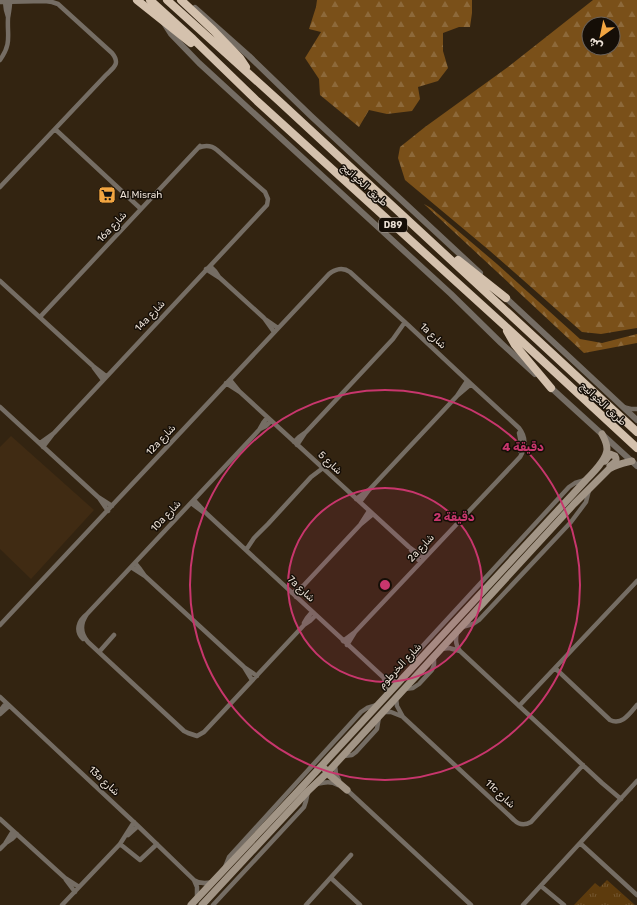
<svg xmlns="http://www.w3.org/2000/svg" width="637" height="905" viewBox="0 0 637 905" font-family="Rubik,Cairo,sans-serif">
<defs>
<pattern id="forest-firs" width="22" height="20" patternUnits="userSpaceOnUse"><rect width="22" height="20" fill="#7a5019"/><path d="M5 1l3.5 6h-7zM16 11l3.5 6h-7z" fill="#8d693a"/></pattern>
<pattern id="park-tufts" width="24" height="20" patternUnits="userSpaceOnUse"><rect width="24" height="20" fill="#5d3b0d"/><path d="M3 7l-1-3M5 7V3M7 7l1-3M15 17l-1-3M17 17v-4M19 17l1-3" fill="none" stroke="#745730"/></pattern>
</defs>
<rect width="100%" height="100%" fill="#332411"/>
<path fill="#402b13" d="M11 436 94 510 31 579 0 549V447Z"/>
<path fill="url(#forest-firs)" fill-rule="evenodd" d="M317 0H472V13L470 27H459L443 33V51L448 68 438 81 418 87 420 99 412 111 387 114 369 110 359 127 320 95 319 79 305 58 321 32 309 29 316 7Z
M593 0H637V328L601 334 582 332 490 251 405 180 398 158 400 147 425 127 508 67ZM589 24H613V48H589Z
M424 204 431 208 497 264 580 339 602 343 637 334V343L584 353Z"/>
<path fill="url(#park-tufts)" d="M607 880 635 905H574L595 883 600 887Z"/>
<g fill="none" stroke-linecap="round" stroke-linejoin="round">
<path stroke="#756d64" stroke-width="4.5" d="M0 2 45 1 52 2 58 4 112 53C121 64 113 68 106 75L0 187
M5 2 6 10 8 17
M0 60C12 43 7 36 8 18 9 12 10 7 10 2
M55 129 141 209
M210 266 215 271 219 277
M206 269 220 278 264 318 274 332
M0 281 93 366 106 376
M40 317 200 146
M265 319 278 328
M94 368 103 380
M230 380 239 391
M226 383 240 392 409 547 424 558
M458 395 471 384
M0 407 98 497 112 506
M623 407 631 409H637
M260 429 266 426 271 421
M519 433 521 443 520 451
M294 442 299 437 306 432 393 339 405 322
M40 443 54 433 267 205 268 199 265 192 217 150C211 145 205 145 198 148
M297 445 305 433
M43 447 53 434
M99 498 108 511
M356 499 367 491
M194 500 207 514 383 677C388 681 393 682 399 681
M360 502 369 490 457 396 467 381
M191 503 203 512
M361 524 373 514
M246 550 254 538 268 524 311 477 323 468
M411 550 420 562
M135 563 140 569 145 576
M131 567 145 576 244 667 257 676
M292 593 304 585
M296 597 304 585 360 525 369 511
M87 614C80 624 80 633 88 642L184 731 188 733 197 736 204 732 304 625 310 621 316 615
M304 623 307 618 312 612
M0 625 329 274C335 269 343 267 350 272L408 325 471 384 519 428C526 437 526 447 520 457L355 632 343 641
M462 627 473 624 479 620 571 522 586 502 589 490
M457 633C455 640 456 646 460 651L602 783 621 799
M83 639C75 631 78 621 87 614L259 430 263 423 267 418
M347 645 355 632
M441 649 449 648 460 651
M99 652 114 635
M413 666 414 657 418 651 569 487 575 483 585 480
M244 667 252 680
M555 668 610 720C622 726 630 713 637 705
M384 679 387 687 388 694
M404 689 413 688 419 684 432 670 434 665V656
M0 697 138 826 194 880 197 887V898
M396 698 397 706 403 717 514 820C519 825 524 826 531 822L583 765
M519 706 637 581
M0 711 6 703
M384 712H391L401 716
M0 714 9 706
M344 756 352 755 356 752 377 729 379 717
M335 765 336 774 339 780
M317 784C325 782 331 781 338 785
M346 789 471 905
M0 819 65 878 79 887
M128 835 138 826
M6 843 12 839 17 834
M580 843 637 895
M120 844 140 860 157 844
M0 849 5 844 13 831
M225 867 229 857 361 712 367 708 377 705
M331 878 360 905
M66 880 75 892
M194 880C200 884 205 884 212 882
M541 886 564 905
M62 905 120 844 134 822
M213 905 304 807 306 801 308 791
M306 905 351 855
M523 905 637 781"/>
<path stroke="#756d64" stroke-width="6" d="M195 8 249 56 311 116 480 273
M164 23 171 34 199 63 451 294 501 343 535 374
M504 296 637 420
M548 385 637 466"/>
<path stroke="#a29586" stroke-width="7" d="M605 461 610 454 615 456C618 461 614 463 610 466
M325 769 327 773 347 790
M191 905 300 789 586 480C593 473 607 459 607 449 607 443 604 438 602 434
M202 905 308 791 327 773 574 504 609 469C617 464 623 463 632 461"/>
<path stroke="#d4c1ad" stroke-width="8" d="M137 0 191 43
M150 0 193 39 257 101 505 326 637 448
M167 0 279 101 637 432
M181 0 213 30 240 58 246 67
M458 260 506 298
M507 331 515 345 551 388"/>
</g>
<circle cx="385" cy="585" r="97" fill="#c8366d" fill-opacity=".12"/>
<g fill="none" stroke="#c8366d" stroke-width="2">
<circle cx="385" cy="585" r="97"/>
<circle cx="385" cy="585" r="195"/>
</g>
<defs>
<symbol id="supermarket-square" viewBox="-11 -11 22 22"><rect x="-9" y="-9" width="18" height="18" rx="4" fill="#f2a541" stroke="#150e07"/><path d="M-6-5.5h2.5l.6 2H6L4.5 2H-2.5L-4.4-4H-6ZM-1.5 3.2a1.3 1.3 0 1 0 .1 0ZM3 3.2a1.3 1.3 0 1 0 .1 0Z" fill="#111"/></symbol>
</defs>
<g fill-rule="evenodd">
<use href="#supermarket-square" x="97" y="185" width="20" height="20"/>
</g>
<g text-anchor="middle" dominant-baseline="central" stroke-width="3" stroke-linejoin="round" paint-order="stroke">
<rect fill="#150e07" stroke="#aca298" stroke-width="1" x="379" y="218" width="28" height="14" rx="3"/>
<g font-size="9" font-weight="bold" fill="#ece1d6">
<text x="393" y="225">D89</text>
</g>
<g font-size="10" fill="#ece1d6" stroke="#150e07">
<text transform="translate(364 185) rotate(42)">طريق الخوانيج</text>
<text transform="translate(112 227) rotate(-47)">16a شارع</text>
<text transform="translate(150 316) rotate(-47)">14a شارع</text>
<text transform="translate(433 336) rotate(44)">1a شارع</text>
<text transform="translate(603 404) rotate(43)">طريق الخوانيج</text>
<text transform="translate(161 440) rotate(-47)">12a شارع</text>
<text transform="translate(330 463) rotate(43)">شارع 5</text>
<text transform="translate(166 516) rotate(-47)">10a شارع</text>
<text transform="translate(421 548) rotate(-47)">2a شارع</text>
<text transform="translate(301 589) rotate(43)">7a شارع</text>
<text transform="translate(400 666) rotate(-47)">شارع الخرطوم</text>
<text transform="translate(104 781) rotate(43)">13a شارع</text>
<text transform="translate(500 794) rotate(43)">11c شارع</text>
</g>
<g font-size="10" fill="#ece1d6" stroke="#150e07" text-anchor="start">
<text x="120" y="195">Al Misrah</text>
</g>
</g>
<circle cx="385" cy="585" r="6" fill="#c8366d" stroke="#150e07" stroke-width="2"/>
<g font-size="12" text-anchor="middle" font-weight="bold" fill="#c8366d" stroke="#150e07" stroke-width="3" stroke-linejoin="round" paint-order="stroke">
<text x="523" y="451">4 دقيقة</text>
<text x="454" y="521">2 دقيقة</text>
</g>
<g transform="translate(601 36) rotate(213)"><circle r="19" fill="#150e07" stroke="#6b625a"/>
<path d="M0-3L7 15L0 10L-7 15Z" fill="#f2a541"/>
<text y="-6" font-size="11" font-weight="bold" text-anchor="middle" fill="#ece1d6">ش</text>
</g>
</svg>
